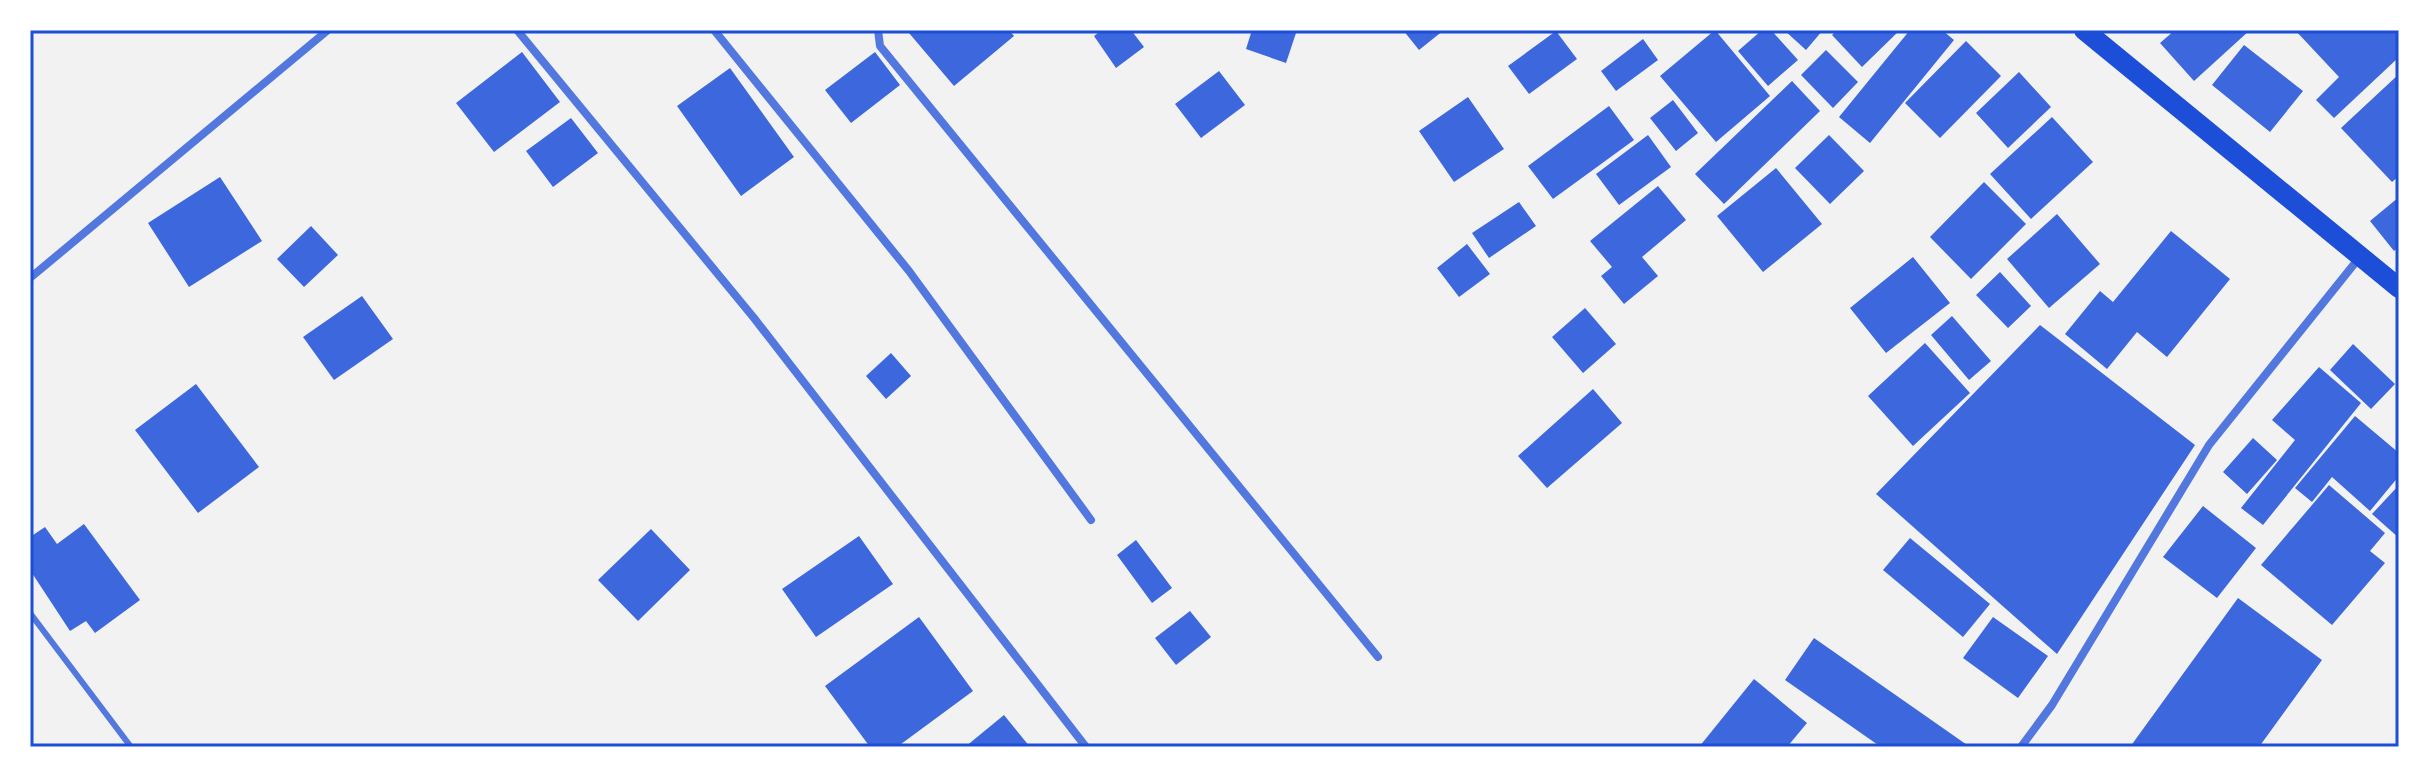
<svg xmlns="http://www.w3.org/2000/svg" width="2429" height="777" viewBox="0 0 2429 777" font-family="'Roboto Serif',serif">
<rect width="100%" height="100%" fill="#f2f2f2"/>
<path fill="#3d67dc" d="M913 30H1009L1014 36 954 86 909 33Z
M1102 30H1131L1144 47 1116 68 1094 36Z
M1252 30H1297L1286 63 1246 49Z
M1403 30H1444L1419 50Z
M1715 30 1770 96 1716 142 1660 76Z
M1762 30H1771L1798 60 1768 86 1738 51Z
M1784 30H1823L1806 50Z
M1837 30H1900L1862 67 1832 35Z
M1910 30H1942L1954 40 1870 143 1839 117Z
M2175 30H2250L2194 81 2160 43Z
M2295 30H2399V57L2334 118 2316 100 2339 77Z
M1556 31 1577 59 1529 94 1508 66Z
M1643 39 1658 60 1616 91 1601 71Z
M1966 41 2001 76 1940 138 1905 103Z
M2244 45 2303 91 2270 132 2212 85Z
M1826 50 1858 82 1833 108 1801 75Z
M522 52 560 102 494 152 456 103Z
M875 52 900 85 851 123 825 90Z
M730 68 794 157 741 196 677 106Z
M1219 71 1245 105 1201 138 1175 104Z
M2019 72 2051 107 2008 148 1976 113Z
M2399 74V176L2392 182 2341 128Z
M1792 81 1820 111 1724 204 1695 174Z
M1468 97 1504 149 1454 182 1419 131Z
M1673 100 1698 133 1676 151 1650 118Z
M1609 106 1634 140 1553 199 1528 166Z
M2052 117 2093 162 2031 219 1990 174Z
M571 118 598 153 553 187 526 151Z
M1648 135 1671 167 1619 205 1596 174Z
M1829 135 1864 171 1830 204 1795 168Z
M1776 168 1822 224 1763 272 1717 216Z
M220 177 262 241 189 287 148 223Z
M1984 182 2026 224 1971 279 1930 237Z
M1658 186 1686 220 1642 257 1658 276 1624 304 1601 276 1612 267 1590 241Z
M2399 197V247L2394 251 2370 221Z
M1519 202 1536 226 1489 258 1472 233Z
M2057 214 2100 264 2049 308 2007 259Z
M311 226 338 255 304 287 277 259Z
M2171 231 2230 279 2167 357 2137 332 2107 369 2065 334 2100 291 2113 302Z
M1467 244 1490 274 1459 297 1437 268Z
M1913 257 1950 303 1886 353 1850 308Z
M2000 272 2031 306 2008 328 1976 295Z
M362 296 393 339 334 380 303 337Z
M1585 308 1616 344 1583 373 1552 337Z
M1952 316 1991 361 1969 380 1931 335Z
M2040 325 2195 445 2057 654 1876 494Z
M1925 343 1970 393 1913 446 1868 396Z
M2353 344 2395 384 2371 409 2330 370Z
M891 353 911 376 886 399 866 376Z
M2319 367 2361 403 2263 525 2241 508 2295 440 2272 420Z
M196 384 259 467 198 513 135 430Z
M1593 389 1622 423 1547 488 1518 456Z
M2355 416 2399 453V476L2370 511 2332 477 2312 502 2295 488Z
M2253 438 2277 460 2247 494 2223 472Z
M2329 485 2385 533 2370 551 2385 563 2332 625 2261 565Z
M2399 485V538L2372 514Z
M2203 506 2256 548 2217 598 2163 557Z
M84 524 140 600 95 633 86 621 70 631 30 570V537L45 527 57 544Z
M651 529 690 570 638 621 598 580Z
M859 536 893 584 816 637 782 589Z
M1910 538 1990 604 1963 637 1883 570Z
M1136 540 1172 588 1152 603 1117 555Z
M2238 598 2322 660 2259 747H2130Z
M1190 611 1211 637 1176 665 1155 638Z
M919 617 973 691 897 747H870L825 686Z
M1993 617 2048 656 2018 698 1963 658Z
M1814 638 1970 747H1881L1785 680Z
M1754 679 1807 723 1787 747H1699Z
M1004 715 1030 747H965Z"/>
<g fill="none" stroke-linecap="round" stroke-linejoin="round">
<path stroke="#5277de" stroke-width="6" d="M30 613 131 747"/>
<path stroke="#5277de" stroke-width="8" d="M517 30 754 318 1086 747
M714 30 909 271 1091 520
M878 30 880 46 1378 657
M30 278 328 30
M2021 747 2052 705 2209 445 2359 258"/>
<path stroke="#1d4ed8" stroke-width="20" d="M2084 30 2399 288"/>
</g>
<rect width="2429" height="777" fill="none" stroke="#ffffff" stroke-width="64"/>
<rect x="32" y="32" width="2365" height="713" fill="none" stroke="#1d4ed8" stroke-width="3"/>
</svg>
